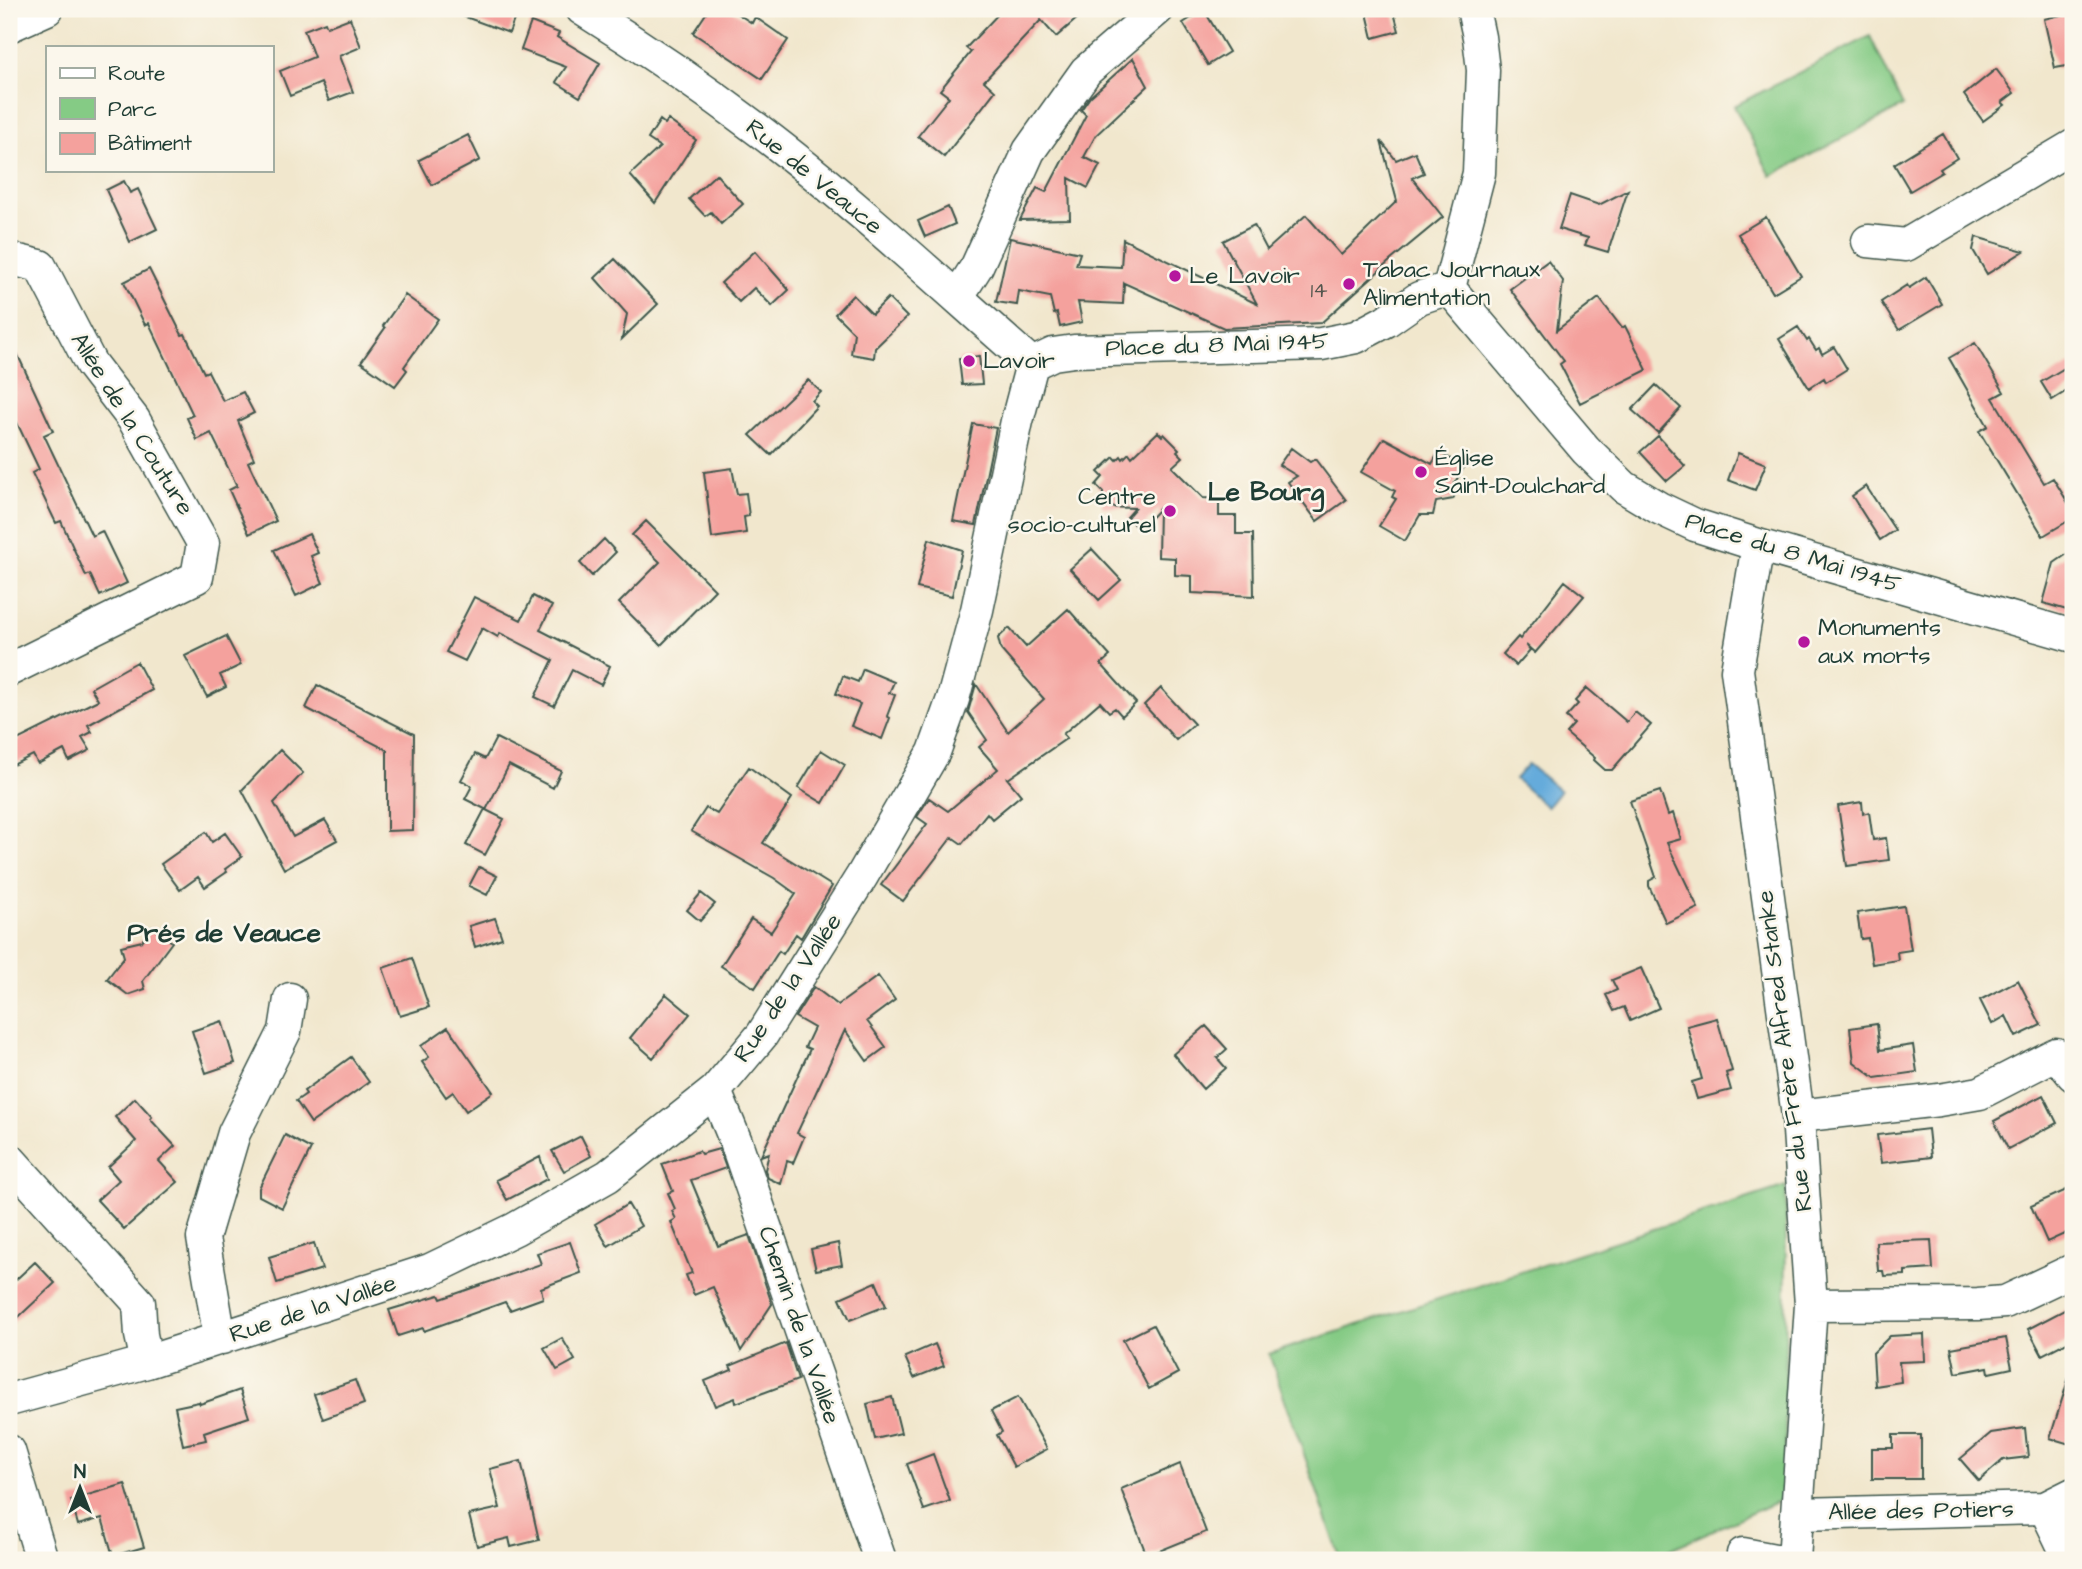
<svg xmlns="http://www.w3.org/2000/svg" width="2082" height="1569" viewBox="0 0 2082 1569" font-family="'Architects Daughter',sans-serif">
<rect width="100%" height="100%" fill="#fbf7ec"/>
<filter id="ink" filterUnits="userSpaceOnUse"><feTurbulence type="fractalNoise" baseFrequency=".0143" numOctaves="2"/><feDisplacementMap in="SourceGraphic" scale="14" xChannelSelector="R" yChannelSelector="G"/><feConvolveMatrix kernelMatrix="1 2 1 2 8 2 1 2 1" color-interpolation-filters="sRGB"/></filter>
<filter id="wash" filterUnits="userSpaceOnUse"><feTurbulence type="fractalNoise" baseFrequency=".00686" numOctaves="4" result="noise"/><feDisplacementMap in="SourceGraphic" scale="28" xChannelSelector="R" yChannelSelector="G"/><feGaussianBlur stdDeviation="1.57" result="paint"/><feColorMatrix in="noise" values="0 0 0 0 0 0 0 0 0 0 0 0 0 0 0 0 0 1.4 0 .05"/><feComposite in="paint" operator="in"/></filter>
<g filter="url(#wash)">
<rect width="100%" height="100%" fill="#f1e7cd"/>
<path fill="#85cb85" stroke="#52845c" stroke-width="2" d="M1870 36 1903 106 1771 176 1734 106Z
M1786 1186 1785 1498 1646 1560H1341L1269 1354Z"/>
<path fill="#65abdb" stroke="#427488" stroke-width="2" d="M1528 764 1560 791 1547 807 1515 779Z"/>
<g id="blocks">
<path fill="#f4a19d" d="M450 9H518L509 33 449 11Z
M709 9H730L752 23 755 17 788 40 762 79 693 33Z
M1003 9H1088L1056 37 1041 20 984 81 995 91 944 157 918 136 949 97 940 90 971 52 966 48Z
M1366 9H1393L1399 31 1373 38Z
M1204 10 1229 52 1208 65 1183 23Z
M2073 12V65L2055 68 2044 19Z
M350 18 361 47 339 56 353 92 329 101 321 83 290 96 280 71 314 57 304 30 325 22 327 27Z
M531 22 559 33 557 37 600 63 580 97 556 82 566 67 521 50Z
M1133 58 1148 86 1096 135 1084 157 1100 165 1088 188 1069 178 1070 219 1020 220 1037 188 1046 192 1086 115 1081 110 1090 97Z
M1996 69 2014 93 2002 102 2005 105 1983 121 1964 95Z
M660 120 665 124 668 120 696 140 655 203 630 175 660 147 648 139Z
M1943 134 1957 158 1940 169 1942 172 1910 191 1894 164Z
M468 135 480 160 432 185 419 160Z
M1381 141 1396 160 1415 152 1424 173 1412 178 1443 217 1391 260 1321 323 1224 328 1124 283 1123 304 1078 302 1082 322 1060 327 1057 313 1054 314 1050 297 1019 291 1017 305 996 302 1010 238 1080 253 1076 265 1121 267 1123 239 1257 304 1223 241 1254 225 1267 250 1306 215 1341 255 1397 201Z
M716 174 743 204 721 224 711 212 705 216 689 199Z
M124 181 130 193 138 189 157 229 130 242 106 190Z
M1628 190 1608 252 1585 245 1588 238 1559 229 1570 195 1599 205Z
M948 207 955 224 925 237 918 221Z
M1766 217 1801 276 1773 293 1738 234Z
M1976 237 2024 251 1987 274 1973 250Z
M755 251 789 290 772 306 754 288 739 302 721 283Z
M615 259 658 304 622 339 627 314 595 278Z
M1548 261 1563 281 1557 330 1599 298 1622 328 1625 326 1647 370 1580 403 1560 364 1564 361 1510 289Z
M149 269 182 335 185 334 204 373 208 371 223 401 243 392 254 413 238 421 254 459 248 462 276 521 249 534 229 490 237 486 211 433 197 440 187 418 193 415 149 323 145 325 124 282Z
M1926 277 1942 304 1899 330 1881 302 1907 285 1909 288Z
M405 295 438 319 404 367 407 370 395 386 361 362 385 328 383 326Z
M853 295 872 314 888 298 907 317 875 348 874 358 851 354 854 333 835 314Z
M1798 327 1807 341 1809 339 1816 350 1819 348 1822 354 1834 347 1847 369 1826 382 1824 378 1809 388 1779 339Z
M9 336 53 431 44 435 92 536 102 531 127 583 100 596 90 574 86 576 61 521 56 523 32 473 39 469 9 406Z
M1975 343 2004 392 1993 398 2044 483 2053 478 2073 511V518L2043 536 1979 431 1988 426 1949 358Z
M979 356 982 384 962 385 959 359Z
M2073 363V387L2052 400 2041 382Z
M808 380 821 392 812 401 817 406 771 455 750 435Z
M1656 385 1681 408 1658 433 1632 410Z
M973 424 996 428 976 525 953 521Z
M1158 432 1162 436 1164 434 1179 449 1177 451 1183 457 1172 467 1203 498 1219 499V516H1236V534H1253L1254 596 1192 593V576L1175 575V558L1158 557 1159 509 1139 530 1127 517 1135 508 1102 507 1103 492 1096 485 1103 477 1098 472 1114 457 1117 460 1121 456 1123 459 1129 453 1132 457Z
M1658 436 1685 466 1667 481 1640 452Z
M1384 438 1432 464 1439 452 1464 467 1454 484 1456 492 1453 499 1436 502 1433 515H1420L1405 541 1379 526 1396 499 1392 497 1395 491 1361 472Z
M1291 448 1310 462 1315 459 1346 500 1317 521 1288 482 1297 476 1279 465Z
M1738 453 1766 464 1755 490 1728 480Z
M732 468 737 494 746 493 749 516 744 517 746 533 712 538 704 472Z
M1866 486 1895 530 1880 540 1852 496Z
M646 521 715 590 661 645 619 603 660 562 632 535Z
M309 534 318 553 311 556 323 583 296 596 274 550Z
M604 539 616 552 592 576 580 563Z
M929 539 962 550 952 596 917 588Z
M1092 549 1121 580 1099 600 1070 569Z
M2073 550V598L2070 611 2043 603 2054 563Z
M1565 581 1584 596 1535 653 1526 645 1530 650 1516 666 1503 654 1518 637 1520 639Z
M533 596 552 606 540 630 610 666 601 685 572 670 554 706 535 697 553 660 500 633 498 637 482 628 465 661 446 652 474 597 521 620Z
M1068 609 1110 656 1101 664 1136 703 1122 716 1115 708 1109 712 1100 702 1063 734 1067 738 1008 779 1006 777 1021 795 992 819 987 813 962 844 952 837 903 901 881 885 927 824 917 817 929 798 948 811 998 769 979 747 987 740 968 712 976 684 1008 732 1044 699 1001 650 998 638 1009 628 1026 647Z
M226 636 241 665 220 675 226 687 207 697 185 656Z
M137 662 152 690 88 725 92 732 82 737 90 750 69 761 64 750 38 764 33 755 9 767V744L98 700 91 688Z
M863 669 894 682 889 693 895 695 887 716 890 718 882 739 851 726 860 704 836 694 843 676 858 682Z
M317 685 414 734 413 830 387 831V750L306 708Z
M1161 688 1194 724 1176 740 1144 705Z
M1587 688 1627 722 1635 712 1651 725 1612 770H1605L1594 760 1595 758 1566 733 1574 724 1566 717 1578 704 1575 701Z
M496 738 561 771 553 788 509 765 486 810 504 819 485 855 466 845 485 809 465 799 472 786 461 780 475 754 485 759Z
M280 750 303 773 274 803 293 837 325 820 337 840 284 869 242 790Z
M821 750 845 765 823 803 798 788Z
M749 767 792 798 763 843 832 886 801 938 796 934 783 954 779 951 755 988 721 966 751 919 771 932 796 894 774 878 691 831 706 808 717 814Z
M1660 791 1668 815 1673 813 1681 839 1667 843 1698 908 1666 923 1649 886V881L1656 877 1630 801Z
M1862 802 1863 814 1869 812 1873 840 1886 838 1889 860 1847 866 1838 806Z
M206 832 212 842 225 833 242 857 225 869 227 872 205 887 198 877 180 890 161 864Z
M479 867 497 876 487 895 469 886Z
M701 893 715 904 700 921 687 910Z
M1904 906 1911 950 1897 952 1898 960 1872 964 1868 938 1861 939 1857 913Z
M495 918 502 938 475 947 469 926Z
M152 927 172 942 143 981 145 989 128 995 107 979 124 957 121 946 142 941Z
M412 958 429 1007 400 1016 383 968Z
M1641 968 1659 1008 1630 1021 1624 1007 1614 1011 1606 995 1617 990 1612 980Z
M878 976 895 1000 867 1021 886 1047 867 1061 845 1030 797 1133 804 1137 793 1163 787 1161 781 1184 768 1178 765 1170 769 1153 761 1156 810 1049 805 1047 814 1028 795 1017 814 987 838 1005Z
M2018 980 2041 1025 2016 1037 2006 1016 1992 1024 1980 1000Z
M666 994 690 1014 653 1058 630 1038Z
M1717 1018 1732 1071 1726 1073 1731 1090 1697 1099 1692 1082 1702 1079 1687 1026Z
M222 1021 235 1063 206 1073 192 1031Z
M1877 1024 1880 1050 1913 1045 1917 1072 1875 1078 1854 1062 1850 1028Z
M1206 1026 1227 1049 1217 1058 1226 1068 1203 1089 1173 1054Z
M448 1027 493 1092 466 1111 453 1092 446 1097 422 1062 429 1057 421 1046Z
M351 1057 369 1082 311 1123 296 1101 306 1094 304 1091Z
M2043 1095 2057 1123 2008 1149 1994 1121Z
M135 1098 152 1117 150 1119 175 1146 159 1161 178 1182 124 1229 97 1200 119 1180 108 1167 136 1141 115 1117Z
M1928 1129 1931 1157 1881 1163 1877 1135Z
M285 1135 311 1149 282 1208 259 1196V1188Z
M581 1136 591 1156 564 1171 552 1151Z
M719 1149 726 1168 691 1180 718 1246 749 1235 772 1304 741 1351 713 1287 694 1295 686 1275 692 1273 671 1222 676 1219 672 1211 675 1209 668 1193 673 1191 662 1164 699 1151 701 1154Z
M540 1157 547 1179 507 1200 496 1180Z
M2073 1187V1230L2047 1242 2031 1206Z
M628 1204 641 1226 608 1246 595 1224Z
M1931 1240 1933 1269 1905 1271V1275L1884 1276 1883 1271H1878L1876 1242Z
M570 1242 581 1273 541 1288 543 1298 510 1310 505 1302 424 1331 423 1328 398 1336 389 1310 439 1295 441 1299 541 1264 537 1253Z
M314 1243 322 1269 277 1283 269 1257Z
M838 1243 842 1265 816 1270 811 1249Z
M35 1262 55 1283 9 1326V1286Z
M876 1282 886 1306 850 1320 840 1298Z
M2066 1309 2073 1323V1339L2042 1355 2028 1329Z
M1153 1325 1178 1373 1149 1389 1123 1340Z
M1924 1334 1925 1361 1899 1362 1901 1382 1875 1386 1873 1353 1890 1336Z
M562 1338 575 1360 557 1370 544 1348Z
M2006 1338 2012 1368 1989 1373 1988 1367 1956 1373 1951 1348Z
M786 1343 798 1380 736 1403 735 1398 715 1406 705 1381 732 1370 730 1366Z
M935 1344 944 1366 914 1378 905 1357Z
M2069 1377 2073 1378V1445L2050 1438Z
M355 1380 364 1404 323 1419 314 1394Z
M240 1390 249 1417 204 1432 206 1440 183 1445 175 1407 199 1402 200 1404Z
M892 1397 901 1433 875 1439 867 1404Z
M1018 1397 1047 1449 1014 1467 997 1435 1002 1432 991 1411Z
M2025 1428 2028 1457 2003 1460 1979 1481 1960 1459 1991 1433Z
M1893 1435H1921V1479H1872V1448H1893Z
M933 1454 950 1501 924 1510 907 1464Z
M521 1461 539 1540 511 1547 509 1538 477 1546 469 1515 500 1508 490 1469Z
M1180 1464 1206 1532 1147 1556 1121 1489Z
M125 1484 144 1547 113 1556 102 1518 78 1525 71 1500Z"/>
</g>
</g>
<g filter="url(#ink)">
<use href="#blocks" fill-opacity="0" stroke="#3e564b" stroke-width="2"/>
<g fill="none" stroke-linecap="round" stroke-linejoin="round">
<defs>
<path id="minor" d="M582 9C643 47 703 88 761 132 856 204 943 286 1032 364
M9 26 47 9
M1868 241 1906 245 2073 146
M9 263 15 260 40 266 91 364 134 420 203 543 197 577 9 670
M1449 288 1586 450 1624 487 1659 508 1695 525 1758 545 2073 636
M1449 288 1479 173 1483 70 1479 37 1473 9
M958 296 977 266 1029 151 1086 71 1158 9
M1032 364 1053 354 1074 351 1321 344 1356 337 1386 321 1419 298 1449 288
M1758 545 1737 670 1798 1116 1811 1305 1794 1560
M715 1091 736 1142 880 1560
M1798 1116 1939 1100 1980 1093 2056 1054 2073 1075
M9 1159 139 1303 141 1335 147 1362
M1811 1305 1978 1304 2005 1302 2073 1270
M222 1338 217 1321 203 1238 234 1133 285 1031 290 999
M9 1400 147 1362 430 1270 515 1229 608 1176 715 1091 762 1035 862 876 934 752 953 699 977 610 1017 421 1032 364
M9 1451 42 1560
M2045 1508 2070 1560
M1798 1514 2045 1508 2073 1494
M1743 1554 1775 1560"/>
</defs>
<use href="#minor" stroke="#3e564b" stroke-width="35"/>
<use href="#minor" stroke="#fff" stroke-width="32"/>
</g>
</g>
<g fill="#b5179e" stroke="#fbf7ec" stroke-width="2.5">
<circle cx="1175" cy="276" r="7"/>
<circle cx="1349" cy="284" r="7"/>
<circle cx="969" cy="361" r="7"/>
<circle cx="1421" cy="472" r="7"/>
<circle cx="1170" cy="511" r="7"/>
<circle cx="1804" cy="642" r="7"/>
</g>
<g text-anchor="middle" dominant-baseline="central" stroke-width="5" stroke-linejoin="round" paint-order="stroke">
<g font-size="21" fill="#54564e">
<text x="1319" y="290">14</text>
</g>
<g font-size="24" fill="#1f3d34" stroke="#fbf7ec">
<text transform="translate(814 177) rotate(39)">Rue de Veauce</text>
<text transform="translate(1217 345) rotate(-2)">Place du 8 Mai 1945</text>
<text transform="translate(132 424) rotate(58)">Allée de la Couture</text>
<text transform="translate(1793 553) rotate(17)">Place du 8 Mai 1945</text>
<text transform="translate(788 988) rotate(-56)">Rue de la Vallée</text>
<text transform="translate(1785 1051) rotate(-97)">Rue du Frère Alfred Stanke</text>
<text transform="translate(313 1309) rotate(-18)">Rue de la Vallée</text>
<text transform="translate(799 1325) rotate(71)">Chemin de la Vallée</text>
<text transform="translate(1921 1511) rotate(-1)">Allée des Potiers</text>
</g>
<g font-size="24" fill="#1f3d34" stroke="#fbf7ec" text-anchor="start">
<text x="1363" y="270">Tabac Journaux<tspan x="1363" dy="28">Alimentation</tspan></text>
<text x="1189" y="276">Le Lavoir</text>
<text x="983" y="361">Lavoir</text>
<text x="1435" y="458">Église<tspan x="1435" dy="28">Saint-Doulchard</tspan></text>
<text x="1156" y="497" text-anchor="end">Centre<tspan x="1156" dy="28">socio-culturel</tspan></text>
<text x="1818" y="628">Monuments<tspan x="1818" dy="28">aux morts</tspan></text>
</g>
<g font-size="26" font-weight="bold" fill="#1f3d34" stroke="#fbf7ec">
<text x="1266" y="492">Le Bourg</text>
<text x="224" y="933">Prés de Veauce</text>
</g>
</g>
<rect width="2082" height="1569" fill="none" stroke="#fbf7ec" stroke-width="35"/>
<rect x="46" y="46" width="228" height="126" fill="#fbf7ec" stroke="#a3ada2" stroke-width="2"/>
<rect x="60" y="68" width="35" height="10" fill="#ffffff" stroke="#a3ada2" stroke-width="2"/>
<text x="108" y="80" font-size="21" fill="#1f3d34">Route</text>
<rect x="60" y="98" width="35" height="21" fill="#85cb85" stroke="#a3ada2" stroke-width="2"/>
<text x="108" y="116" font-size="21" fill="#1f3d34">Parc</text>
<rect x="60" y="133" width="35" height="21" fill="#f4a19d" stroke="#a3ada2" stroke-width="2"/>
<text x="108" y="150" font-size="21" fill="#1f3d34">Bâtiment</text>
<g transform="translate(80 1488)" stroke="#fbf7ec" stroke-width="5" paint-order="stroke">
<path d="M0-5L12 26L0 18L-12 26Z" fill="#1f3d34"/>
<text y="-10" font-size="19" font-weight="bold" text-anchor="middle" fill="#1f3d34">N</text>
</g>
</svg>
